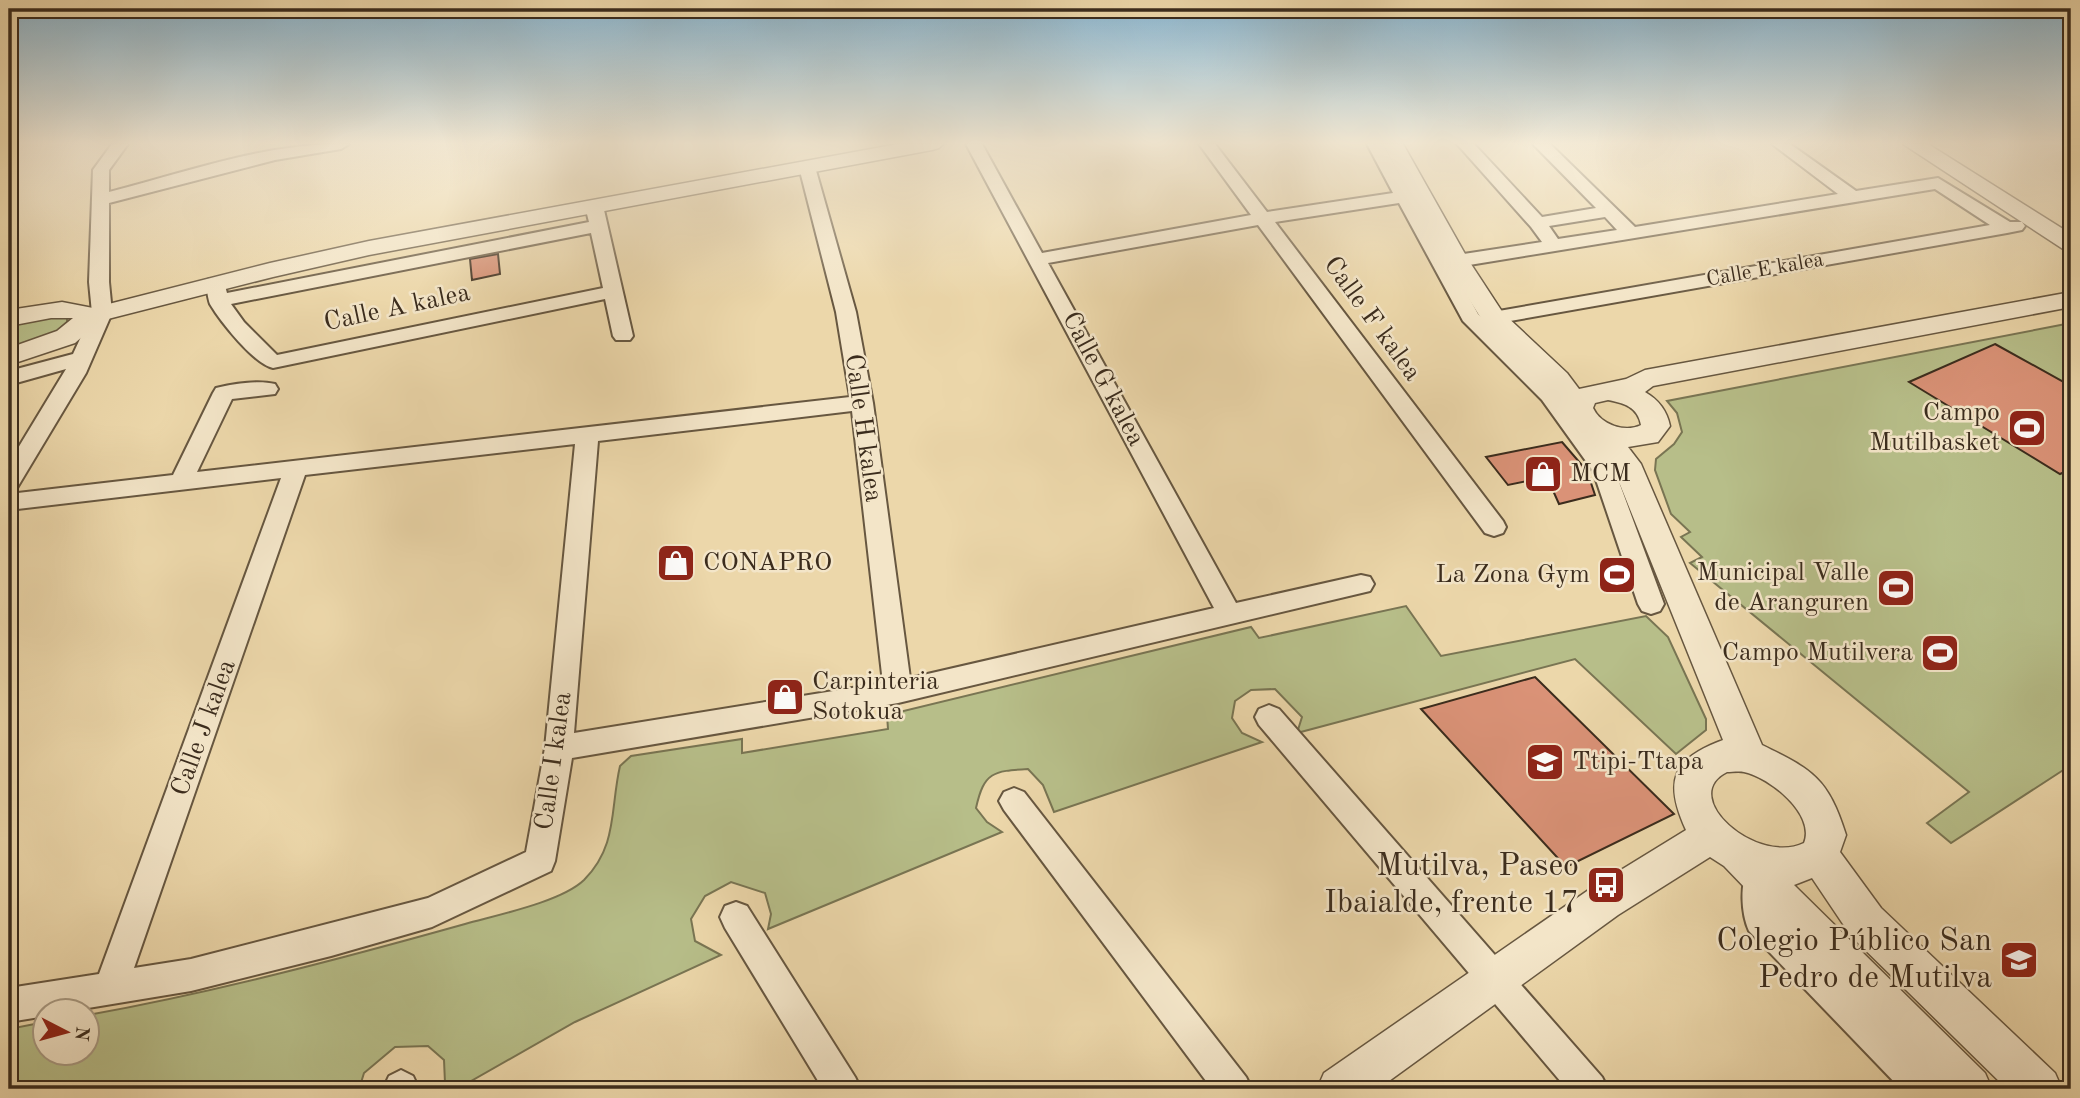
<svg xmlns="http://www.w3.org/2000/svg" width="2080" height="1098" viewBox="0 0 2080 1098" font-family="'Old Standard TT',serif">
<rect width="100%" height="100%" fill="#ecd7aa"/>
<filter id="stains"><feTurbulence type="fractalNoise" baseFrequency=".00286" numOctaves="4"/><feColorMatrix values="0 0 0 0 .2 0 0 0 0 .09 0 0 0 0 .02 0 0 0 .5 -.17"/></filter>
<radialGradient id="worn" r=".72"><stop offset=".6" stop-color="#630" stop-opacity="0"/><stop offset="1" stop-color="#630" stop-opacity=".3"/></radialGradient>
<path fill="#b7be89" stroke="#797553" stroke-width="2" d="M53 317 67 318V322L57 331 9 351V323Z
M2071 323V765L1951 843 1927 823 1969 792 1690 563 1702 557 1681 537 1690 532 1671 514 1655 470 1656 459 1674 444 1682 432 1677 413 1667 401Z
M1406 606 1441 656 1646 616 1668 637 1706 719V730L1676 754 1575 659 1297 733 1302 717 1275 689 1251 690 1235 701 1232 718 1242 733 1262 742 1054 812 1043 785 1028 769C993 771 984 772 976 808L987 822 1002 832 768 929 771 914 765 893 731 882 705 896 691 919 695 941 721 955 575 1022 457 1089H442L445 1083 444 1060 428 1046 395 1047 364 1073 359 1089H9V1029L45 1022 46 1052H88V1015C215 992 340 959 465 924 497 915 561 902 584 880 618 846 610 809 620 766L631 756 742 739V753L888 729 887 715 1251 627 1259 638Z"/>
<path fill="#da9277" stroke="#3b2c1d" stroke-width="2" d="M498 254 500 274 472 280 470 259Z
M1995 344 2071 386V469L2060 474 1909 382Z
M1562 442 1587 471 1595 495 1559 504 1547 477 1508 485 1486 457Z
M1535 677 1674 814 1566 867 1421 709Z"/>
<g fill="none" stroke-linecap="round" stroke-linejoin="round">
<defs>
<path id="minor" d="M112 144H128L109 170V192C187 172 268 142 349 144L341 149 275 160 109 203V282L112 313 86 373 17 488 9 490V463L66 369 9 385V371L73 354 92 313 89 282 93 170Z
M966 144H982L1042 253 1251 215 1199 144H1215L1267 212 1393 193 1367 144H1383L1409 191H1422L1425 195 1415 200 1448 260 1457 255 1542 242 1531 227 1457 144H1474L1542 217 1596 208 1533 144H1550L1635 227 1838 194 1772 144H1790L1856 191 1938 178 2010 222H2022L2025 226 2022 230 2007 233 1493 324 1487 323 1558 390 1612 463 1664 604 1660 611 1651 614 1642 611 1638 604 1593 471 1542 400 1463 321 1399 203 1275 222 1503 521 1506 527 1503 533 1494 536 1485 533 1258 225 1048 263 1236 603 1361 575 1370 577 1374 584 1370 591 898 703 572 758 555 861 551 871 432 927 331 956 191 991 76 1010H46V1016L9 1022V988L99 974 281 478 9 510V494L173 475 213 393 216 388C233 384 258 380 275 384L278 389 275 394 232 399 197 472 850 397 836 312 799 167 801 163H813L815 167 856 312 873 403 910 678 1214 608ZM1935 189 1990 225 1493 312 1486 314 1484 320 1478 314 1451 265 1457 267ZM1605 217 1617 230 1558 239 1549 226ZM852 411 883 683 574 733 598 441ZM575 444 545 748 526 852 428 898 191 959 134 968 305 475Z
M595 205 604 210 633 336 630 340H616L613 336 605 299 273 368C254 364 220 321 210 304 208 299 207 290 206 283L209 279H223L227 293 589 222 586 210ZM591 233 603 288 277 355 244 322 231 304Z
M1269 705 1279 709 1602 1077 1608 1089H1567L1259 725 1255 717 1259 709Z
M1014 788 1024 792 1246 1077 1252 1089H1212L1004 810 999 801 1004 792Z
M1759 864 1770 868 1775 878 1776 914 1937 1077 1943 1089H1901L1749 931C1741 913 1740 885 1748 868Z
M736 902 747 906 855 1077 861 1089H823L725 928 720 917 725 906Z
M401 1070 413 1076 419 1089H383L389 1076Z"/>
<path id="tertiary" d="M898 144H943L939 148 932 150 369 255 273 277 100 321 75 343 9 365V348L57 331 73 318H51L9 326V310L62 302 93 308 270 263 369 241Z
M1383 144H1403L1469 261 1503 313 1567 373 1579 389 1626 379 1645 370 2071 292V307L1653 386 1645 392C1659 400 1667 411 1670 426L1658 442 1628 447 1641 464 1762 745C1813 770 1828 778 1846 835L1840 852 1881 908 2055 1073 2062 1089H2007L1851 936 1812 878 1794 885 1985 1073 1992 1089H1938L1724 866 1710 857 1618 915 1378 1089H1317L1324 1073 1590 889 1686 830C1664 782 1671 759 1723 740L1613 467 1590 439 1574 426 1547 385 1484 323 1445 261ZM1608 400C1624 403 1638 407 1641 425 1625 433 1601 425 1593 408L1595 403ZM1727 772C1732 772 1739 771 1744 772 1769 777 1816 814 1804 843 1757 866 1677 797 1727 772Z
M1903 144H1928L2071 234V251L2063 249Z"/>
</defs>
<use href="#minor" stroke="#675740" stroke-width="4"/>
<use href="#tertiary" stroke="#675740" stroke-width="3"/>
<use href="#minor" fill="#f3e5c8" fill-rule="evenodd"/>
<use href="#tertiary" fill="#f3e5c8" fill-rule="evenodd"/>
</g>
<linearGradient id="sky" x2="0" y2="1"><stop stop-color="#89b6d1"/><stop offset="0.48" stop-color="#f6edd9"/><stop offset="1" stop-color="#f6edd9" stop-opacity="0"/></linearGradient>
<rect width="2080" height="298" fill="url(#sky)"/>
<defs>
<symbol id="stadium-square" viewBox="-11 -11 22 22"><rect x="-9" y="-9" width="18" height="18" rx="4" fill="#8f2418" stroke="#f3e5c8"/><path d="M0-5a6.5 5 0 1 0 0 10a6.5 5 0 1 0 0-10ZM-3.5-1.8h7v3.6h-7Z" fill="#fff"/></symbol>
<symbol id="shop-square" viewBox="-11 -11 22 22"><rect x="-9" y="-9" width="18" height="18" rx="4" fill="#8f2418" stroke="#f3e5c8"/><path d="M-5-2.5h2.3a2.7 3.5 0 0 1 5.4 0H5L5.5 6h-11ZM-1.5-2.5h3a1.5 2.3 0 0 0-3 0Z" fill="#fff"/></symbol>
<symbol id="school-square" viewBox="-11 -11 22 22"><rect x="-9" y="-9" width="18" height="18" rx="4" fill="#8f2418" stroke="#f3e5c8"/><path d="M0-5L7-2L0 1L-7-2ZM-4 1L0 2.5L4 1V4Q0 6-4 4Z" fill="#fff"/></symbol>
<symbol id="bus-square" viewBox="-11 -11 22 22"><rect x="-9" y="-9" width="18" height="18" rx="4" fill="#8f2418" stroke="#f3e5c8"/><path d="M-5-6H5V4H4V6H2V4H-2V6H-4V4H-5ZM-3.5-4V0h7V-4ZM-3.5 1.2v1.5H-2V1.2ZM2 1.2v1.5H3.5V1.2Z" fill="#fff"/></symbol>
</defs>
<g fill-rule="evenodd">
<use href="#stadium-square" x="2005" y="406" width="44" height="44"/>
<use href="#shop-square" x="1521" y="452" width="44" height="44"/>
<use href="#shop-square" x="654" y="541" width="44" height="44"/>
<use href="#stadium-square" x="1595" y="553" width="44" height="44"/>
<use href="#stadium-square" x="1874" y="566" width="44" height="44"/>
<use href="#stadium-square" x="1918" y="631" width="44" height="44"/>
<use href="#shop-square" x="763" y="675" width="44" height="44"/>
<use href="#school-square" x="1523" y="740" width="44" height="44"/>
<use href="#bus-square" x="1584" y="863" width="44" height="44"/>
<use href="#school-square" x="1997" y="938" width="44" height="44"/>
</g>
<g text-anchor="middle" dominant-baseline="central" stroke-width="5" stroke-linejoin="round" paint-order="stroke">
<g font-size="21" fill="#3b2c1d" stroke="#f3e5c8">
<text transform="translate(1765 270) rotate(-10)">Calle E kalea</text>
</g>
<g font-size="26" fill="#3b2c1d" stroke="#f3e5c8">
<text transform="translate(397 308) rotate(-12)">Calle A kalea</text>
<text transform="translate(1372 319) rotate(54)">Calle F kalea</text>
<text transform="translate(1103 379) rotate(62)">Calle G kalea</text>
<text transform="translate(863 428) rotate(82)">Calle H kalea</text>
<text transform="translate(204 728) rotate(-70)">Calle J kalea</text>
<text transform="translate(554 761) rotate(-82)">Calle I kalea</text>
</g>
<g font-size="26" fill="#3b2c1d" stroke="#f3e5c8" text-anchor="end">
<text x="2000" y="413">Campo<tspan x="2000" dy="30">Mutilbasket</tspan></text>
<text x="1570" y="474" text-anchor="start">MCM</text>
<text x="703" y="563" text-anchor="start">CONAPRO</text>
<text x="1869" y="573">Municipal Valle<tspan x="1869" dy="30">de Aranguren</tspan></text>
<text x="1590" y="575">La Zona Gym</text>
<text x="1913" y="653">Campo Mutilvera</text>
<text x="812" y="682" text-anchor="start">Carpinteria<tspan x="812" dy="30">Sotokua</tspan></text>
<text x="1572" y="762" text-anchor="start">Ttipi-Ttapa</text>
</g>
<g font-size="32" fill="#3b2c1d" stroke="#f3e5c8" text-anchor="end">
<text x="1579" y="867">Mutilva, Paseo<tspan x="1579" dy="37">Ibaialde, frente 17</tspan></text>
<text x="1992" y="942">Colegio Público San<tspan x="1992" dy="37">Pedro de Mutilva</tspan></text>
</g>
</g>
<rect width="2080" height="1098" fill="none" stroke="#ecd7aa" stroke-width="35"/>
<rect x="10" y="10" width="2059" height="1077" fill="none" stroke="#3b2c1d" stroke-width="3.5"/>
<rect x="18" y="18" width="2045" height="1063" fill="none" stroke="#3b2c1d" stroke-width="2"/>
<g transform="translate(66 1032) rotate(96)"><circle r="33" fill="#f3e5c8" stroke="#a99b84" stroke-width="2"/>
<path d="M0-5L12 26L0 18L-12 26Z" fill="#8f2418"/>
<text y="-10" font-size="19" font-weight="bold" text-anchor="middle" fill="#3b2c1d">N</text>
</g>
<rect width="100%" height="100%" filter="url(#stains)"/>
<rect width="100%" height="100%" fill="url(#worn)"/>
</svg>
